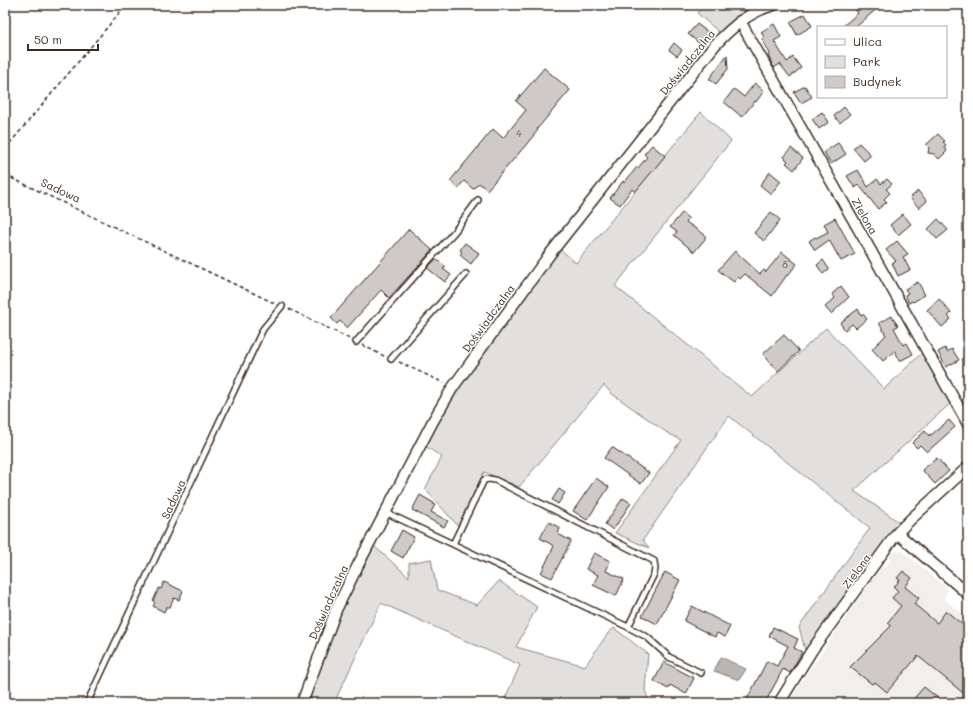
<svg xmlns="http://www.w3.org/2000/svg" width="973" height="708" viewBox="0 0 973 708" font-family="Mali,sans-serif">
<rect width="100%" height="100%" fill="#fff"/>
<filter id="ink" filterUnits="userSpaceOnUse"><feTurbulence type="fractalNoise" baseFrequency=".025" numOctaves="2"/><feDisplacementMap in="SourceGraphic" scale="8" xChannelSelector="R" yChannelSelector="G"/><feConvolveMatrix kernelMatrix="1 2 1 2 8 2 1 2 1" color-interpolation-filters="sRGB"/></filter>
<g filter="url(#ink)">
<path fill="#f1efee" d="M902 551 948 589 944 599 968 618V703H788V701L881 567H885L890 561 889 555 893 552Z"/>
<path fill="#e2e0de" stroke="#8e857e" d="M704 5H751L720 33 697 13Z
M701 112 731 141 615 286 752 397 826 328 884 389 923 352 952 402 854 491 899 522 805 650 799 627 870 528 729 416 643 540 649 548 615 533 681 440 666 432 611 393 604 385 519 487 484 472 458 526 425 489 442 457 425 446 456 393 560 249 576 263Z
M374 546 409 577V563L431 559 437 590 477 605 499 581 537 607 516 647 585 666 609 632 614 628 648 654 645 690 649 702 650 703H503L520 665 381 603 334 703H307L340 615Z"/>
<path fill="#bcb6b3" stroke="#887e77" d="M721 657 746 669 739 680 714 671Z"/>
<path fill="#cfcac7" stroke="#3b2a1e" d="M851 5H881L856 27H842L858 13Z
M805 14 812 26 797 35 790 22Z
M697 24 708 32 699 43 688 34Z
M774 24 781 37 774 41 787 62 793 57 801 68 790 77 780 64 774 68 768 55 770 54 762 39 764 37 761 32Z
M674 43 682 50 677 56 669 50Z
M727 55 728 69 716 84 709 79Z
M544 68 570 90 537 129 538 130 525 146 487 190 479 183 473 189 464 181 458 188 450 181 493 129 503 138 526 110 516 101Z
M755 83 764 91 756 102 755 101 742 117 724 102 734 89 744 97Z
M805 86 812 97 801 103 794 92Z
M844 107 850 114 840 123 834 116Z
M822 112 829 122 819 129 812 119Z
M938 134 945 141 943 142 946 145 944 147 947 151 939 159 934 154 928 153 929 148 926 145Z
M838 143 846 154 831 164 824 152Z
M859 143 871 155 864 161 853 148Z
M652 145 665 156 635 192 632 189 620 205 610 198 623 181 624 183 637 167 638 168 647 157 644 154Z
M791 148 803 158 794 170 786 163 788 161 784 157Z
M858 170 868 187 877 179 881 184 887 179 892 184 886 189 890 193 884 199 887 202 878 209 859 185 855 188 847 176Z
M770 172 781 181 771 194 760 185Z
M918 191 927 201 919 208 910 198Z
M771 212 780 220 764 241 754 233Z
M682 213 689 219 686 222 705 235V239L694 252 674 235 677 232 670 227Z
M903 214 911 224 898 235 890 225Z
M835 218 855 254 841 261 829 240 815 250 809 241 815 237 816 238 828 232 824 224Z
M938 219 948 230 937 239 928 229Z
M409 229 432 250 429 254 389 298 381 290 347 328 340 321 337 324 331 318Z
M897 241 908 254 903 257 910 270 898 276 892 263 896 261 886 250Z
M465 243 479 253 471 264 460 255 462 252 460 250Z
M735 251 760 274 764 270 766 272 782 252 797 264 787 276V275L772 296 745 274 740 279 738 277 734 282 718 270Z
M436 259 446 267 443 269 451 275 445 282 427 268Z
M823 260 829 269 823 274 817 265Z
M918 282 925 295 913 302 912 301 909 303 905 295 908 293 905 289Z
M841 286 849 297 831 314 825 307 835 298 832 294Z
M939 299 951 313 948 316 951 319 942 327 927 310Z
M858 309 861 315 863 314 867 319 856 328 852 324 845 330 840 323Z
M892 316 898 326 894 328 901 341 903 345 907 343 913 354 900 361 895 351 883 361 872 349 886 335 879 323Z
M784 335 799 351 778 371 763 354Z
M945 348 947 352 952 349 959 360 946 367 938 352Z
M949 420 955 427 927 452 920 445 917 448 912 443 925 431 929 436 930 434 931 435Z
M612 447 649 473 641 484 604 458Z
M937 458 949 471 935 484 922 470Z
M596 478 609 487 587 520 573 511Z
M559 489 565 493 558 504 552 500Z
M420 495 434 503 433 504 435 505 431 512 448 521 444 527 412 510Z
M623 498 631 503 613 530 605 524Z
M549 522 560 528 558 534 571 541 552 578 541 573 554 546 540 538Z
M402 530 414 537 403 558 391 551Z
M594 553 610 561 606 571 624 579 616 596 593 585 598 575 586 569Z
M903 571 912 578 905 587 919 598 914 604 937 623 946 611 968 629V697L918 656 887 692 875 682 872 684 850 667 891 626 888 622 901 606 892 598 898 591 894 587 900 580 897 578Z
M665 572 680 580 657 624 642 616Z
M164 582 183 591 179 600 174 598 170 607H166L164 612 153 606 155 603 153 601 159 588 161 589Z
M692 606 730 626 725 637 717 633 715 637 684 621Z
M773 627 798 639 794 648 802 652 790 673 783 669 765 703H745L767 661 777 666 788 646 769 636Z
M664 662 694 678 686 694 670 685 668 689 654 681Z
M924 687 944 703H910Z"/>
<g fill="none" stroke-linecap="round" stroke-linejoin="round">
<defs>
<path id="lane" d="M356 342 455 231 478 200
M391 359 466 274
M385 512 628 627 647 637 669 657 701 673
M453 544 484 480 489 479 495 480 654 561 655 569 654 574 628 627
M87 703 263 329 282 306"/>
<path id="street" d="M740 21 863 237 968 424
M897 533 968 594
M302 703 336 610 358 565 433 421 453 387 550 254 715 45C732 27 750 11 774 5
M779 703 812 650 897 533 912 518 968 467"/>
</defs>
<use href="#lane" stroke="#3b2a1e" stroke-width="8"/>
<use href="#street" stroke="#3b2a1e" stroke-width="13"/>
<path stroke="#3b2a1e" stroke-width="1.5" stroke-dasharray="4 3" stroke-linecap="butt" d="M5 149 126 5
M5 175 274 303
M289 309 350 339
M362 345 384 356
M399 362 444 383"/>
<use href="#lane" stroke="#fff" stroke-width="5"/>
<use href="#street" stroke="#fff" stroke-width="10"/>
</g>
</g>
<g text-anchor="middle" dominant-baseline="central" stroke-width="3" stroke-linejoin="round" paint-order="stroke">
<g font-size="9" fill="#605248">
<text x="519" y="133">4</text>
<text x="785" y="264">8</text>
</g>
<g font-size="11" fill="#3b2a1e" stroke="#fff">
<text transform="translate(687 62) rotate(-51)">Doświadczalna</text>
<text transform="translate(61 190) rotate(25)">Sadowa</text>
<text transform="translate(865 216) rotate(60)">Zielona</text>
<text transform="translate(488 318) rotate(-54)">Doświadczalna</text>
<text transform="translate(173 499) rotate(-65)">Sadowa</text>
<text transform="translate(856 571) rotate(-54)">Zielona</text>
<text transform="translate(328 602) rotate(-66)">Doświadczalna</text>
</g>
</g>
<rect width="973" height="708" fill="none" stroke="#fff" stroke-width="20"/>
<rect x="10" y="10" width="953" height="688" fill="none" stroke="#3b2a1e" stroke-width="1.5" filter="url(#ink)"/>
<rect x="817" y="26" width="130" height="72" fill="#ffffff" stroke="#b1aaa5"/>
<rect x="825" y="39" width="20" height="6" fill="#ffffff" stroke="#b1aaa5"/>
<text x="853" y="46" font-size="12" fill="#3b2a1e">Ulica</text>
<rect x="825" y="56" width="20" height="12" fill="#e2e0de" stroke="#b1aaa5"/>
<text x="853" y="66" font-size="12" fill="#3b2a1e">Park</text>
<rect x="825" y="76" width="20" height="12" fill="#cfcac7" stroke="#b1aaa5"/>
<text x="853" y="86" font-size="12" fill="#3b2a1e">Budynek</text>
<path d="M28 44v6h70v-6" fill="none" stroke="#3b2a1e" stroke-width="2"/>
<text x="34" y="44" font-size="12" fill="#3b2a1e" stroke="#ffffff" stroke-width="3" paint-order="stroke">50 m</text>
</svg>
